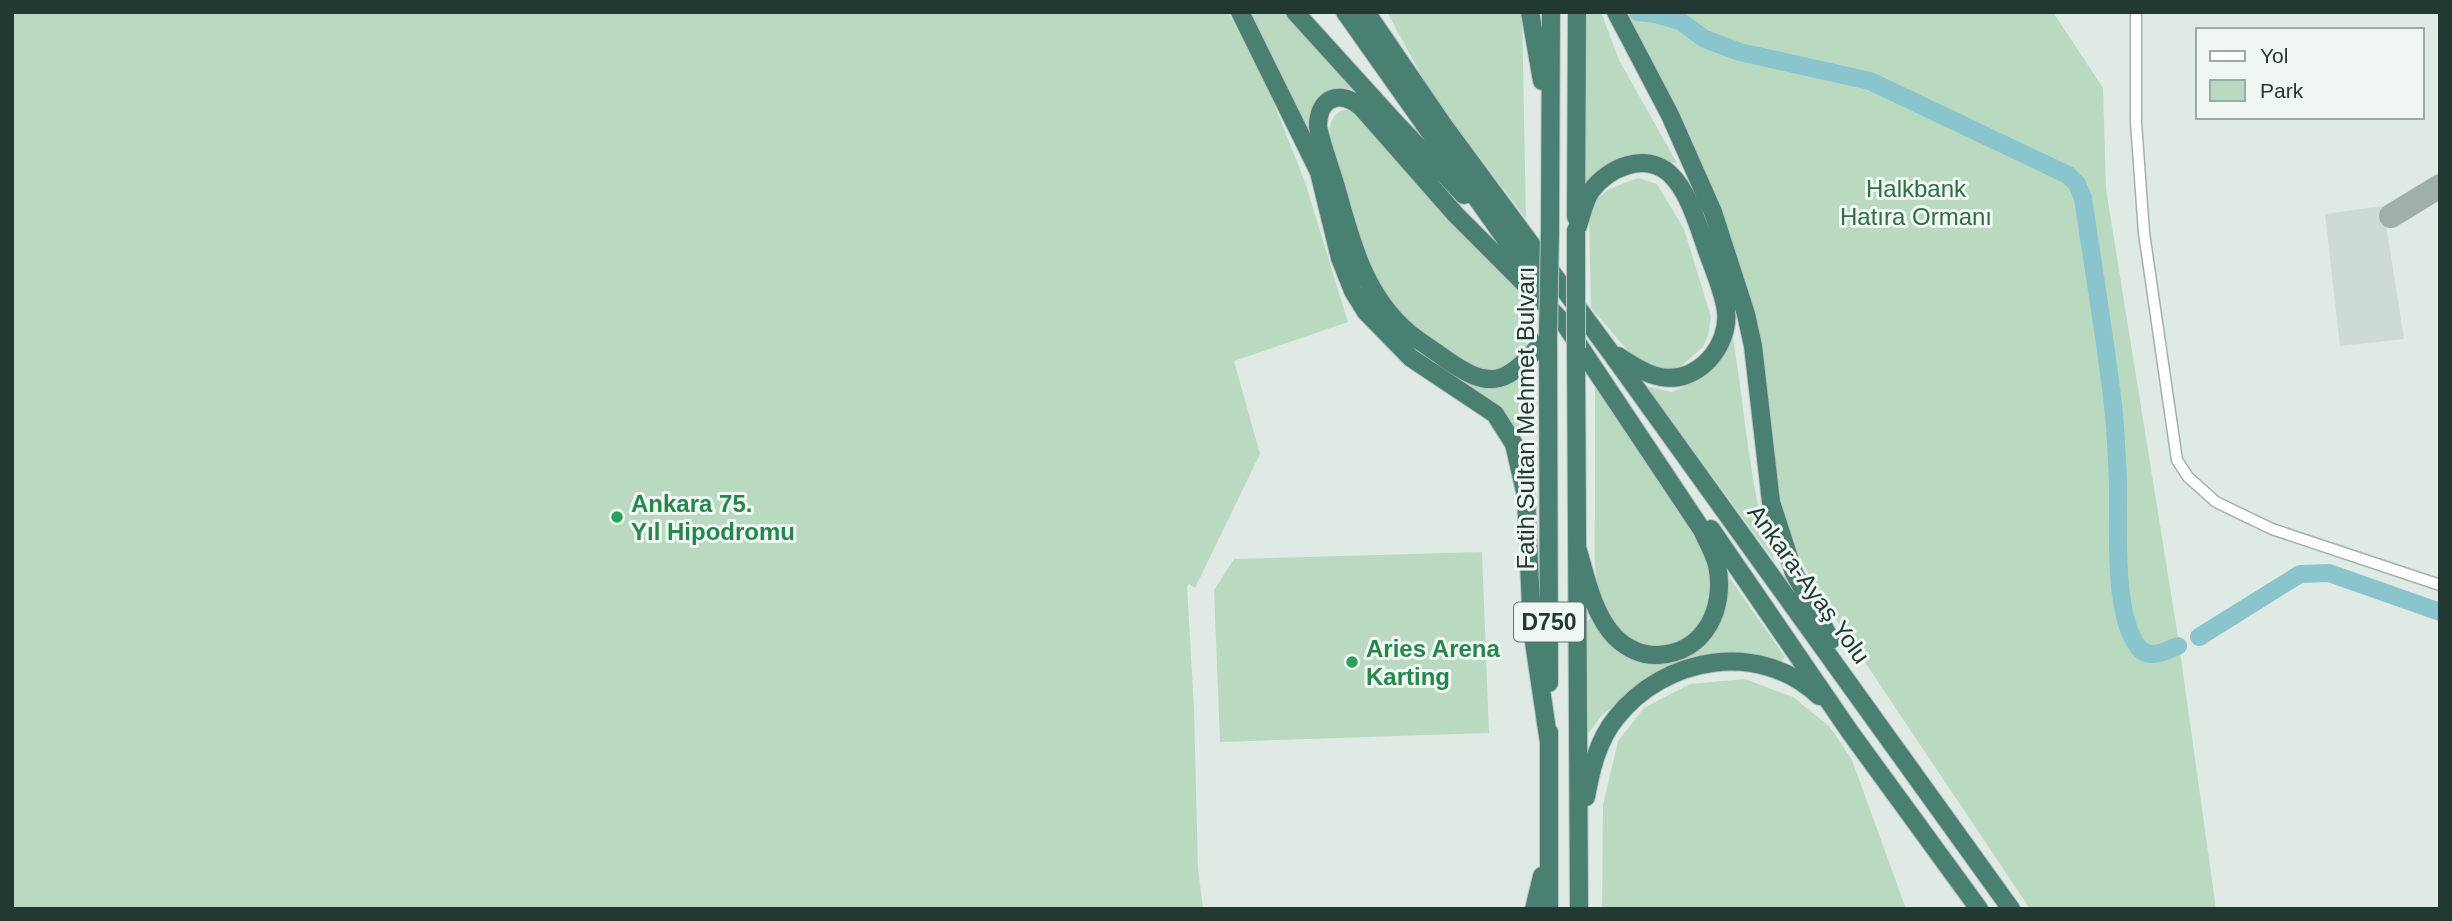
<svg xmlns="http://www.w3.org/2000/svg" width="2452" height="921" viewBox="0 0 2452 921" font-family="Helvetica,sans-serif">
<rect width="100%" height="100%" fill="#e0eae5"/>
<path fill="#cedad4" d="M2383 206 2404 339 2340 346 2325 214Z"/>
<path fill="#b9dac1" d="M12 12H1228L1267 86 1305 182 1348 322 1234 361 1260 454 1195 588 1189 584 1187 586 1194 708 1198 868 1203 909H12Z
M1246 12H1286L1356 90 1339 88 1325 94 1312 121 1393 324 1503 386 1521 377 1519 438 1385 326 1357 284Z
M1387 12H1522L1526 219 1431 93Z
M1586 12H1601L1619 60 1677 163C1638 154 1618 155 1585 182Z
M1624 12H2053L2103 88 2106 189 2178 637 2216 909H2030L1820 595 1787 533 1778 490 1759 349Z
M1343 110H1351L1361 116 1530 301 1525 353 1513 366 1489 375 1466 368 1400 316 1363 261 1331 149C1329 133 1326 118 1343 110Z
M1638 178 1657 184 1684 229 1711 317 1708 336 1703 347 1679 368H1661L1638 362 1591 308 1589 218 1596 200 1609 189Z
M1730 322C1742 385 1746 448 1759 510 1763 527 1770 545 1775 562L1646 386 1672 392 1704 377 1720 361Z
M1595 386C1627 431 1661 474 1688 522 1697 537 1708 552 1711 569 1724 644 1636 677 1605 608 1591 577 1595 541 1595 508 1595 468 1595 427 1595 386Z
M1482 552 1489 733 1220 742 1214 590 1234 559Z
M1724 570 1785 657 1779 663 1747 654 1640 686 1602 715 1583 741V625L1592 617C1630 664 1642 679 1699 646Z
M1745 679 1793 697 1830 727 1852 760 1906 909H1602L1603 805 1618 741 1644 708 1690 684Z"/>
<g fill="none" stroke-linecap="round" stroke-linejoin="round">
<path stroke="#8ac4cc" stroke-width="18" d="M1638 12 1656 14 1680 21 1705 39 1740 52 1870 81 2068 175 2077 184 2083 198C2093 267 2105 336 2113 405 2116 431 2117 459 2118 485 2119 526 2112 615 2139 648 2149 660 2166 651 2178 646
M2199 637 2300 574 2329 573 2440 612"/>
<path stroke="#9eb0a9" stroke-width="24" d="M2391 216 2440 186"/>
<defs>
<path id="minor" d="M2136 12V122L2144 233 2177 460 2188 477 2216 502 2272 529 2440 585"/>
<path id="trunk" d="M1240 12 1319 172 1340 258 1353 291 1366 312 1411 358 1495 414 1514 444 1526 496 1532 629 1549 743
M1295 12 1393 120 1464 195
M1345 12 1543 292
M1366 12 1444 126 1611 353 2011 909
M1530 12 1542 81
M1616 12 1670 115 1713 212 1746 314 1753 346 1771 502 1794 573 1831 640
M1576 217 1577 12
M1550 231 1551 12
M1576 231C1581 219 1584 201 1591 191 1608 168 1645 151 1670 174 1688 191 1697 222 1705 245 1712 266 1723 289 1726 311 1730 346 1698 384 1661 377 1645 374 1631 364 1618 356
M1548 336C1507 383 1494 395 1440 355 1430 348 1419 341 1409 333 1366 297 1352 245 1338 194 1332 171 1323 150 1318 127 1318 97 1340 89 1362 108L1456 215 1564 323 1702 530C1707 541 1714 553 1717 565 1726 608 1705 653 1658 655 1642 656 1626 648 1615 637 1593 614 1586 577 1577 547
M1548 336 1549 683
M1576 348 1579 909
M1711 529 1850 732 1979 909
M1586 797C1591 769 1598 740 1616 718 1664 656 1760 640 1819 696
M1534 909 1542 876
M1549 909V732"/>
</defs>
<use href="#minor" stroke="#a3b1ac" stroke-width="13"/>
<use href="#trunk" stroke="#bcc4c2" stroke-width="20"/>
<use href="#minor" stroke="#fff" stroke-width="10"/>
<use href="#trunk" stroke="#4a8072" stroke-width="18"/>
<defs>
<path id="trunk-bridge" d="M1548 336 1550 231
M1576 348V231"/>
</defs>
<use href="#trunk-bridge" stroke="#bcc4c2" stroke-width="20" stroke-linecap="butt"/>
<use href="#trunk-bridge" stroke="#4a8072" stroke-width="18"/>
</g>
<g fill="#2e9e5b" stroke="#f0f7f3" stroke-width="2.5">
<circle cx="617" cy="517" r="7"/>
<circle cx="1352" cy="662" r="7"/>
</g>
<g text-anchor="middle" dominant-baseline="central" stroke-width="6" stroke-linejoin="round" paint-order="stroke">
<rect fill="#f0f7f3" stroke="#5f726c" stroke-width="2" x="1514" y="602.5" width="70" height="39" rx="5"/>
<g font-size="23" font-weight="bold" fill="#213932">
<text x="1549" y="622">D750</text>
</g>
<g font-size="24" fill="#2e6d45" stroke="#f0f7f3">
<text x="1916" y="188">Halkbank<tspan x="1916" dy="28">Hatıra Ormanı</tspan></text>
</g>
<g font-size="24" fill="#213932" stroke="#f0f7f3">
<text transform="translate(1525 418) rotate(-90)">Fatih Sultan Mehmet Bulvarı</text>
<text transform="translate(1809 584) rotate(54)">Ankara-Ayaş Yolu</text>
</g>
<g font-size="24" font-weight="bold" fill="#27864d" stroke="#f0f7f3" text-anchor="start">
<text x="631" y="503">Ankara 75.<tspan x="631" dy="28">Yıl Hipodromu</tspan></text>
<text x="1366" y="648">Aries Arena<tspan x="1366" dy="28">Karting</tspan></text>
</g>
</g>
<rect width="2452" height="921" fill="none" stroke="#213932" stroke-width="28"/>
<rect x="2196" y="28" width="228" height="91" fill="#f0f7f3" stroke="#9daba6" stroke-width="2"/>
<rect x="2210" y="51" width="35" height="10" fill="#ffffff" stroke="#9daba6" stroke-width="2"/>
<text x="2260" y="63" font-size="21" fill="#213932">Yol</text>
<rect x="2210" y="80" width="35" height="21" fill="#b9dac1" stroke="#9daba6" stroke-width="2"/>
<text x="2260" y="98" font-size="21" fill="#213932">Park</text>
</svg>
